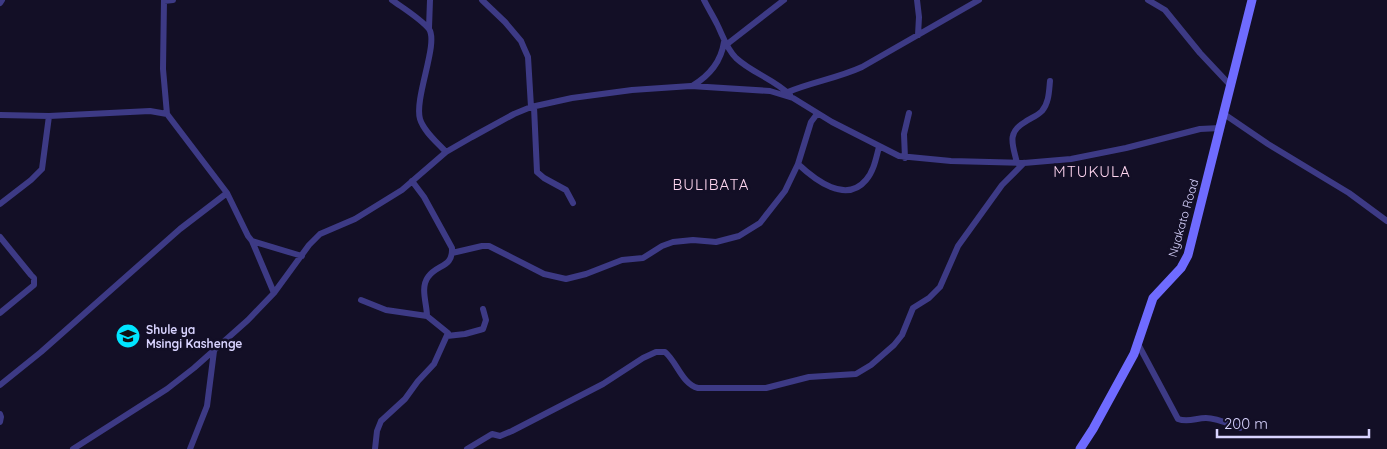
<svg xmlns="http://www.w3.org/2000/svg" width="1387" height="449" viewBox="0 0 1387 449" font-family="Quicksand,sans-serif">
<rect width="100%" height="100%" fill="#130f26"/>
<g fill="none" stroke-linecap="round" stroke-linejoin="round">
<path stroke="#3d3a85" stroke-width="6" d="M164 0 163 69 167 114 227 193 248 236 252 241 302 256
M392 0C403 8 421 19 429 29 439 43 414 98 420 119 424 132 438 143 446 152
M482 0 505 22 521 41 524 48 528 57 531 107
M704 0C708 8 713 16 717 24 723 36 726 48 736 58 752 73 774 79 790 95
M917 0 919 17 918 35
M1148 0 1165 10 1200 53 1231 86
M164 1 173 0
M0 3 2 0
M429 28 430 0
M726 45 784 0
M692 86C709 76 721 62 724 42
M788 92C812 82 838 78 862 67L979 0
M534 107 537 172 544 178 566 190 573 203
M1224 114 1268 144 1349 193 1387 221
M0 115 49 116 150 111 167 114
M905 158 904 134 909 113
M1017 163C1013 145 1006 133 1025 122 1031 118 1037 116 1042 111 1049 103 1049 91 1050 81
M798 164C815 180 846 204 866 180 874 171 876 158 879 147
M412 181 424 197 452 248C453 268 437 264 428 277 420 288 427 304 427 316
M0 204 31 180 42 169 49 116
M0 237 31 275 34 278V285L0 313
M252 241 274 293
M452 253 482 246H489L544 274 566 279 586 274 622 260 643 258 662 246 673 242 693 240 716 242 739 236 760 223 785 191 798 164 811 122 817 114
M361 300 386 310 427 316 448 333 434 364 418 381 405 399 381 421 377 431 375 449
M447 336 465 334 483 329 486 320 483 309
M1138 344 1178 419C1188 423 1196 418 1206 418 1217 418 1229 424 1240 428
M0 385 41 352 180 229 227 193
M0 414 1 417 0 422
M73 449 167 389 194 368 248 320 274 293 309 245 320 234 355 219 402 190 446 152 472 137 514 114 531 107 572 98 632 90 691 86 770 91 793 98 832 122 899 156 951 161 1024 163 1071 159 1126 148 1200 129 1220 128
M190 449 207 406 214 351
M467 449 492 434 500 436 512 431 603 384 643 358 656 352H665C677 362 682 384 698 388H766L809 377 856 374 871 365 894 345 902 335 913 308 929 298 940 287 958 246 1002 185 1024 163"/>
<path stroke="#6f6bff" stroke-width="9" d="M1080 449 1093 429 1134 354 1153 298 1181 268 1188 255 1252 0"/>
</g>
<defs>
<symbol id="school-disc" viewBox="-11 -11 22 22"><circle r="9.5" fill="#00e5ff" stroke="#130f26"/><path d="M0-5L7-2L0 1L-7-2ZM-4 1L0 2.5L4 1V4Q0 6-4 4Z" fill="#111"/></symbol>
</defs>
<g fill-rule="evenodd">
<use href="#school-disc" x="114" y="322" width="28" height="28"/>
</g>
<g text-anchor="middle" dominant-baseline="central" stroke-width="5" stroke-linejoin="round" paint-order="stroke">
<g font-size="12" fill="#d9d4ff" stroke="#130f26">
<text transform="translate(1183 218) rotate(-74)">Nyakato Road</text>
</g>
<g font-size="12" font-weight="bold" fill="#d9d4ff" stroke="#130f26" text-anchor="start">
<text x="146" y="329">Shule ya<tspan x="146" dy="14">Msingi Kashenge</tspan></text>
</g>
<g font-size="15" letter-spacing="1" fill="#ffd6f0" stroke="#130f26">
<text x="1092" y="171">MTUKULA</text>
<text x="711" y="184">BULIBATA</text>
</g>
</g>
<path d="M1217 429v8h152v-8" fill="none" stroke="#d9d4ff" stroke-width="2.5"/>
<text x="1224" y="429" font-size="15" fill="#d9d4ff" stroke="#130f26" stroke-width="4" paint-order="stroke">200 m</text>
</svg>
